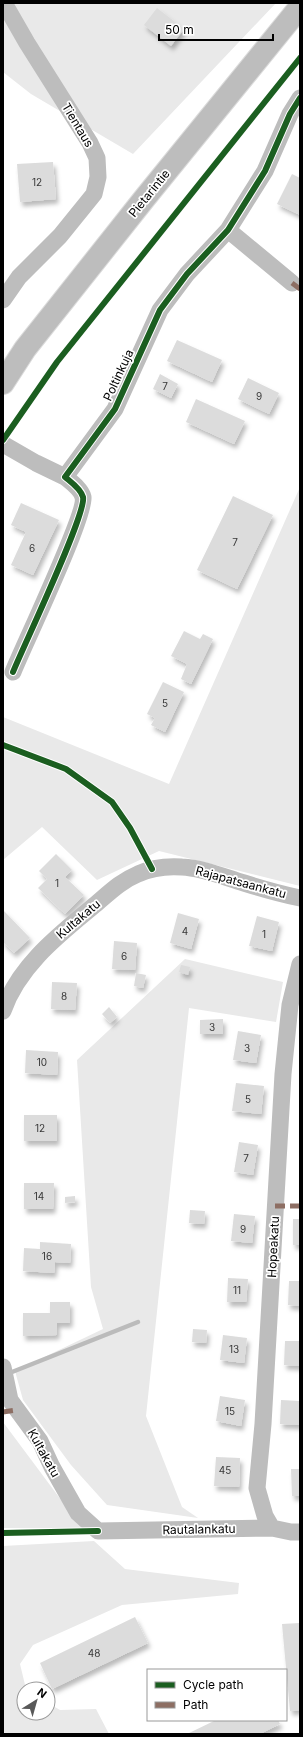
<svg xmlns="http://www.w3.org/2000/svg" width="303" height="1737" viewBox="0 0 303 1737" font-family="Inter,sans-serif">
<defs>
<filter id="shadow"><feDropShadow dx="2.5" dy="4.5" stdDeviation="2" flood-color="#0004"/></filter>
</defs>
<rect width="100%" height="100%" fill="#fff"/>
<path fill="#e9e9e9" d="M3 3H276L133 154 31 94 3 72Z
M300 487V886L159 851 97 880 42 827 3 860V717L169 784Z
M185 959 283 982 276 1022 189 1008 146 1416 182 1507 198 1518 107 1505 71 1465 23 1400 15 1371 103 1329 91 1287 77 1060Z
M3 1422 82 1528H3Z
M94 1541 125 1569 239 1583 238 1594 122 1605 33 1645 20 1664 26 1689H24V1713H48V1703L60 1710 96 1709 109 1734H3V1546Z"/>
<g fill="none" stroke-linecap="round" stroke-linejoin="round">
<path stroke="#bbb" stroke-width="4.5" d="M7 1374 138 1322"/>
</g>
<path fill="#dcdcdc" filter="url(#shadow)" d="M157 8 184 29 171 46 144 25Z
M53 162 56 199 20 202 17 164Z
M292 174 300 178V215L277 204Z
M177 340 222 360 212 382 167 361Z
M160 374 178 384 171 398 153 389Z
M248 378 279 393 269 414 238 399Z
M196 399 245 421 234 444 186 422Z
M233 496 273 515 237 589 197 570Z
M21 503 59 520 33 575 11 565 26 532 11 525Z
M184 631 200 639 203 634 213 639 191 684 181 679 187 664 171 656Z
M163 682 184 692 165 732 151 725 155 718 147 714Z
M56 854 72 870 65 877 84 895 65 914 38 888 47 879 39 871Z
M3 910 30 938 14 953 3 942Z
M178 913 199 919 191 949 170 943Z
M257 916 279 922 272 951 249 946Z
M114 941 137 943 135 970 112 969Z
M181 965 190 967 188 975 179 972Z
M136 973 146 975 143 988 134 986Z
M52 982 77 983 75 1010 51 1009Z
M109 1007 117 1017 110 1023 102 1014Z
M223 1019V1034H200V1020Z
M238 1031 261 1035 256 1063 233 1060Z
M26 1050 58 1052 57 1075 25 1073Z
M236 1083 264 1086 261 1114 232 1111Z
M24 1115H57V1141H24Z
M239 1142 258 1145 253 1175 234 1172Z
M24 1183H54L53 1209H24Z
M75 1196V1202L65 1203V1197Z
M190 1210 205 1211 204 1224 189 1223Z
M234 1214 255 1216 252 1243 231 1241Z
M293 1219H300V1245H293Z
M40 1242 71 1244 70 1263 55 1262 54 1273 23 1271 24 1248 40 1249Z
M228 1278 248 1279 246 1302H227Z
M289 1281H300V1306L288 1305Z
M50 1302H70V1323H57V1335L23 1336V1313H50Z
M193 1329 207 1330 206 1343 192 1342Z
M223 1335 247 1338 244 1363 220 1360Z
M285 1341H300V1366L284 1365Z
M220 1396 245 1400 241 1426 216 1421Z
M281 1400 300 1401V1425L280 1424Z
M216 1457 240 1458 239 1487 214 1486Z
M291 1469H300V1496H292Z
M135 1617 148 1643 52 1689 40 1663Z
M300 1623V1710L290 1711 282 1624Z
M216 1720H278L280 1724 260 1734H187Z"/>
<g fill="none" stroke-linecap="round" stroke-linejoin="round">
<defs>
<path id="primary" d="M3 383 25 349 144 199 300 7"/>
</defs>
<use href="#primary" stroke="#dbdbdb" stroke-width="24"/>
<path stroke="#bdbdbd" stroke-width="17" d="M228 230 292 283
M3 300 19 277 60 236 94 194 98 177 97 158 90 143 27 43 4 3
M3 444 36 463 65 477
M13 672C23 647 87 513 83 497 81 489 71 482 65 477L115 409 160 310 187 274 228 230 265 171 290 114 300 98
M3 1011C19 965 60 934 96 904 109 893 121 881 138 874 151 868 168 866 182 867 203 868 224 877 244 883 263 889 281 894 300 898
M3 1367 10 1400 40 1441 52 1467 78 1513 98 1531 272 1528 291 1532H300
M272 1528 265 1516 257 1488 263 1424 283 1074 290 1005 300 964"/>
<use href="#primary" stroke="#bdbdbd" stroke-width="22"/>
<path stroke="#8d6e63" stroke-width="5" stroke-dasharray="10 5" stroke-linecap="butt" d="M292 283 300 289
M275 1206H300
M3 1412 17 1410"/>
<defs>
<path id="cycleway" d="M3 440 57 362 300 58
M13 672C23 647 87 513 83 497 81 489 71 482 65 477L115 409 160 310 187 274 228 230 265 171 290 114 300 98
M3 745 66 769 112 802 130 828 152 869
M3 1533 98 1531"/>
</defs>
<use href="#cycleway" stroke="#fff" stroke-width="8"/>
<use href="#cycleway" stroke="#1b5e20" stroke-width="6"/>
</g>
<g text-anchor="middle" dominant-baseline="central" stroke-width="3.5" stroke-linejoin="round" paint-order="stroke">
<g font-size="10" fill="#373737">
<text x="37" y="182">12</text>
<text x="165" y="386">7</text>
<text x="259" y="396">9</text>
<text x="235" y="542">7</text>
<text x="32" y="548">6</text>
<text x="165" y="703">5</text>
<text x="57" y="883">1</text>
<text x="185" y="931">4</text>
<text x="264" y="934">1</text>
<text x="124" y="956">6</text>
<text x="64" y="996">8</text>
<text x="212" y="1027">3</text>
<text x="247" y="1048">3</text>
<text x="42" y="1062">10</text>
<text x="248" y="1099">5</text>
<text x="40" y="1128">12</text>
<text x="246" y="1158">7</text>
<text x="39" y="1196">14</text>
<text x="243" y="1229">9</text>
<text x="47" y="1256">16</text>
<text x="237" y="1290">11</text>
<text x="234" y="1349">13</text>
<text x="230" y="1411">15</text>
<text x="225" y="1470">45</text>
<text x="94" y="1653">48</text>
</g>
<g font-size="12" fill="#000" stroke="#fff">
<text transform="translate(78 125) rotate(59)">Tientaus</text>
<text transform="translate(149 193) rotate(-51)">Pietarintie</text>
<text transform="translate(118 375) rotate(-65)">Poltinkuja</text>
<text transform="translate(241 882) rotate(15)">Rajapatsaankatu</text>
<text transform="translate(78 919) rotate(-40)">Kultakatu</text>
<text transform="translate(273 1247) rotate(-87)">Hopeakatu</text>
<text transform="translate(44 1453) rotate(61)">Kultakatu</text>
<text transform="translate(199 1529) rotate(-1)">Rautalankatu</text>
</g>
</g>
<rect width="303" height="1737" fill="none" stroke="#000000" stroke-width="8"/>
<rect x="147" y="1669" width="140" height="52" fill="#ffffff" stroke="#999999"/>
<rect x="155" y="1682" width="20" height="6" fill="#1b5e20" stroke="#999999"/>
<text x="183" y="1689" font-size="12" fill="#000000">Cycle path</text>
<rect x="155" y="1702" width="20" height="6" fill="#8d6e63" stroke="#999999"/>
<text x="183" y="1709" font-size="12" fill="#000000">Path</text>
<g transform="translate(36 1701) rotate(37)"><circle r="19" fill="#ffffff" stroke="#999999"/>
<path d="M0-3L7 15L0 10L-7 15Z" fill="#595959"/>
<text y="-6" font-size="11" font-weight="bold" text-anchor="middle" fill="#000000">N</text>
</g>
<path d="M159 34v6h114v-6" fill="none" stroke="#000000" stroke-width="2"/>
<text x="165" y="34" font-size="12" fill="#000000" stroke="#ffffff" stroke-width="3" paint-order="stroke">50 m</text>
</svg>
